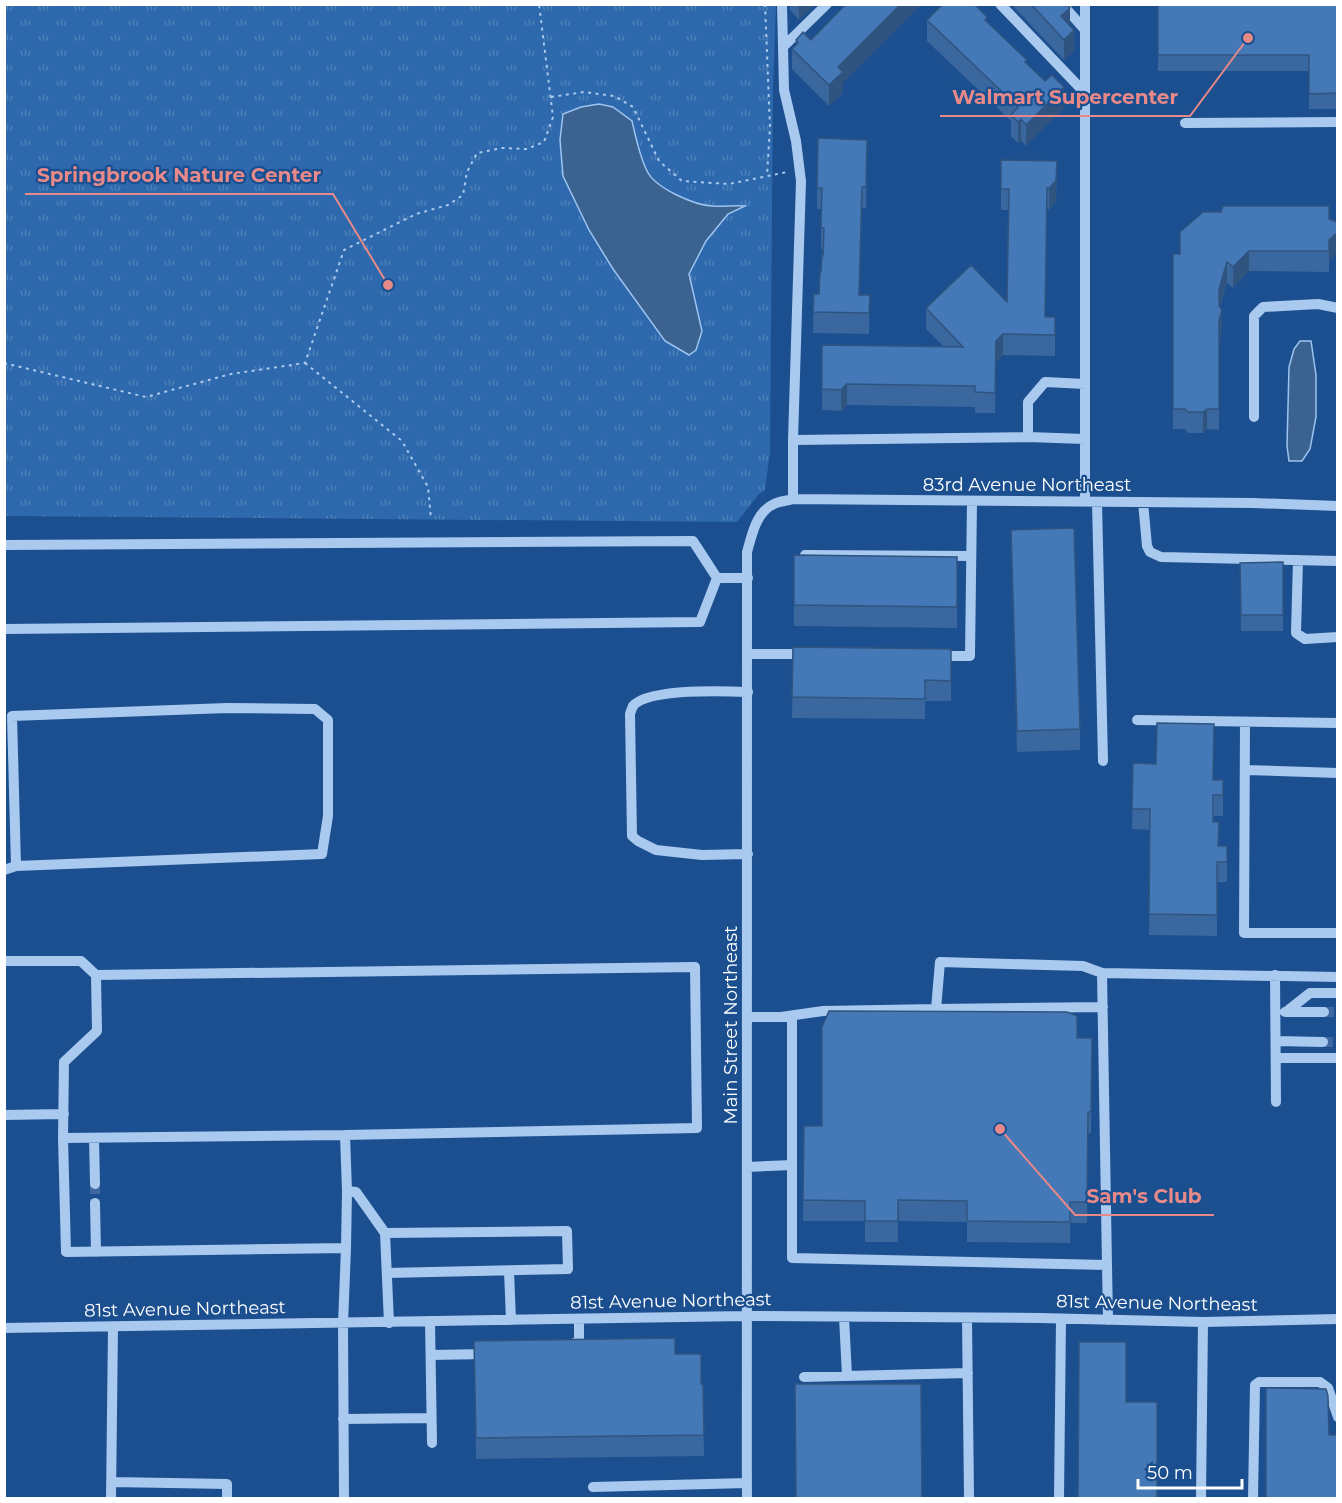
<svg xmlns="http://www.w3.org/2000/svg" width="1342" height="1503" viewBox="0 0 1342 1503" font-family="Montserrat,sans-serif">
<defs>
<pattern id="park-tufts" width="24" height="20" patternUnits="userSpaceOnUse" patternTransform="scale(1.5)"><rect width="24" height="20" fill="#2e69ad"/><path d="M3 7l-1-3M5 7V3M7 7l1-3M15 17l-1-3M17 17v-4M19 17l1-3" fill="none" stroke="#4d80b9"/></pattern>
</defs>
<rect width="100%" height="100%" fill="#1b4f8f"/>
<path fill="url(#park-tufts)" d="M5 5H776L773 86 770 452 765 490 759 494 737 522 5 516Z"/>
<path fill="#3c6290" stroke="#9cc4f0" stroke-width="1.5" d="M599 104 613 107 632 121C636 138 639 155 647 171 655 188 694 205 712 206 723 207 734 205 745 206L728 214 706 241 689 274 702 331 696 350 689 355 665 341 613 269 589 230 563 176 560 140 563 114 581 107Z
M1300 341H1311L1316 375V417L1310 449 1302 461H1289L1287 446 1289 367 1294 349Z"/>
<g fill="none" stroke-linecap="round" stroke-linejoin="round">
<path stroke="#3d69a0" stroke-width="10" stroke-dasharray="10 5" stroke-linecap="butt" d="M1324 1012H1338
M1323 1042H1338
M95 1184V1203"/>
<path stroke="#a9c9ee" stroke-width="2" stroke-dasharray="3 4.5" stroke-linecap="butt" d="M765 4 770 127 767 175
M551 97 584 92 614 96 633 107 659 161 682 181 729 184 787 172
M4 363 146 397 231 374 305 363 344 250 416 214 448 205 463 195 467 172 477 153 502 148 527 149 544 142 553 117 539 4
M305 363 402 441 428 487 431 519"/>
<path stroke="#a9c9ee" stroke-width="10" d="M782 4 784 90 796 141 801 181 793 440V499
M1000 4 1085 93
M1062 4 1085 30
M1085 4V502
M783 47 827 4
M1185 123 1338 122
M1254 417V316L1263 307 1318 304 1338 308
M1028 437 1085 439
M793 440 1028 437V402L1045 382 1085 384
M1097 502 1103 761
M1143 502 1147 546 1150 552 1161 557 1338 561
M4 545 693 541 717 578
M805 555 971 556
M1298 560 1296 633 1305 639 1338 637
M717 578H748
M4 629 700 622 717 578
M748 654H807
M937 656H970L972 501
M748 692C725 691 648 688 633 706 632 708 631 711 630 714L632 836 638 841 656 850 702 855 748 854
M1137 720 1338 723
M1245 722 1244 933H1338
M1245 770 1338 773
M4 870 16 866 12 716 227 708 315 709 328 720V816L322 854 16 866
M4 961H81L96 975 695 967 697 1128 345 1135 63 1138
M1102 973 1107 1265
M96 975 97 1031 64 1062 63 1138 66 1252 346 1248 343 1324 344 1498
M1275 975 1276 1102
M936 1009 1103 1007
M1285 1012H1324
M1286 1012 1310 993H1338
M792 1016V1258L1107 1265 1108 1320
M748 1017H781L823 1011 936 1009 940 962 1083 966 1102 973 1338 977
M1276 1041 1323 1042
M1276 1058H1338
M4 1115 64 1114
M345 1135 347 1191 346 1248
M94 1138 95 1184
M747 1167 792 1165
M347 1191 356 1192 385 1233 389 1323
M95 1203 96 1252
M385 1233 567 1231 568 1269 387 1273
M509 1271 511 1320
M844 1317 847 1376
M967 1318 969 1498
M430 1321 432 1443
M4 1328 746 1316 1040 1318 1203 1322 1338 1319
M569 1347 579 1340V1319
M431 1355 487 1354
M804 1377 968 1373
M343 1419 431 1418
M112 1482 227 1484V1498
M593 1487 747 1483
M111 1498 113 1327
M747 1498C745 1183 749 868 747 552 752 535 756 512 774 504 780 501 787 501 793 499L1253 503 1338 506
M1059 1498 1061 1319
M1201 1498 1203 1322
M1253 1498 1255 1385 1259 1382H1320L1328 1388 1338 1417"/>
</g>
<path fill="#3a679d" d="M790 4H816L799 20 790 10Z
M1011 4H1067L1074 51 1064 60Z
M1158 4H1338V109H1309V71H1158Z
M927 20 987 21 1027 64 1064 108 1026 146 1021 140 1018 143 1011 136V121L927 41Z
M796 40 843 83V93L829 106 792 69V49L796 45Z
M1001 160 1057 161 1056 202 1049 209H1047L1045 317H1055V356L1003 355 996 362 995 413H975V407L847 405 841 411 822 410V345L943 346 926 329V308L1007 302 1008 210H1001Z
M867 161 866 208H862L859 295H870L869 334 813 333 814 294H819L823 249H821V209H817V188Z
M1329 219 1337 254 1329 261V272L1249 271 1233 288 1227 283 1220 307 1222 331 1219 342V430L1207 429 1203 433H1188L1185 429H1173V254H1180Z
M1011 530 1080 729V750L1017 752Z
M794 555 957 557V628L794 626Z
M1283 562V631H1241L1240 563Z
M793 647 951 649V701H925V719L792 718Z
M1133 763 1214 780H1223V816H1213V822L1219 846H1227V882H1217V936L1149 935 1150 830 1132 829Z
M1077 1038H1092L1091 1133H1088L1087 1223H1070V1243L967 1242V1222L898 1221V1242H865V1221H803L804 1126H822Z
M474 1341 675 1354 701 1384H703L704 1456 476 1459Z"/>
<path fill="#305480" d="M799 4H816L799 20Z
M901 4H922L843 83V93L829 106V85L838 67Z
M1070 8V29L1061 16Z
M1074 30V51L1064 60V40Z
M1064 87V108L1026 146V125Z
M1021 119V140L1018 143V122Z
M1057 161 1056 202 1049 209V188Z
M862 187V208L859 316V295Z
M1337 233V254L1329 261V272V240Z
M1249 251V271L1233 288V267Z
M1227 262V283L1219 310V289Z
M1222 310V331L1219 342V430V321Z
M1003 334V355L996 362 995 413 996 341Z
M847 384V405L841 411V390Z
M1207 409V429L1203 433V412Z"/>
<path fill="#4478b7" stroke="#305480" stroke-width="1.5" d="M846 4H901L838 67 843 72 829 85 792 49 798 43 796 40 803 32 811 40Z
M943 4H974L987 17 985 20 1027 60 1025 62 1045 81 1052 75 1064 87 1026 125 1021 119 1018 122 1011 115 1018 107 927 20Z
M1031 4H1067L1070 8 1061 16 1074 30 1064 40Z
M1158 4H1338V93L1309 94V55H1158Z
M818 138 867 140 866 187H862L859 295H870L869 313 813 312 814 294H819L820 272H821L822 256H823L824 228H821L822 188H817Z
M1001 160 1057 161 1056 181 1049 188H1047L1045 317H1055V335L1003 334 996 341 995 393 975 392V386L847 384 841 390 822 389V345L963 347 926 308 971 265 1007 302 1009 189H1001Z
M1223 206H1329V219L1337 222V233L1329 240V251H1249L1233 267 1227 262 1219 289V306L1222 310 1219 321V409H1207L1203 412H1188L1185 409H1173V254H1180V232L1203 212H1221Z
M1074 528 1080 729 1017 731 1011 530Z
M794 555 957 557V607L794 605Z
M1283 562V615H1241L1240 563Z
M793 647 951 649V681L925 680V699L792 697Z
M1157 723 1214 724 1213 780H1223V795H1213V822H1219L1218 846H1227V862H1217V915L1149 914 1150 809H1132L1133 763 1156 764Z
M829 1011 1067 1012 1077 1016V1038H1092L1091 1112H1088L1087 1202H1070V1222L967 1221V1201L898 1200V1221H865V1201L803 1200 804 1126H822V1027Z
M675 1338V1354H701V1384H703L704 1435 476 1438 474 1341Z
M1079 1342H1126V1402H1157V1498H1078Z
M795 1384H921L922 1498H796Z
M1266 1388 1326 1389 1328 1396 1329 1435H1338V1498H1266Z"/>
<g text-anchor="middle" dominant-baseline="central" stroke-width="4.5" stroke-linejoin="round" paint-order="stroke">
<g font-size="18" fill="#fff" stroke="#1b4f8f">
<text x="1027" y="485">83rd Avenue Northeast</text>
<text transform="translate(731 1025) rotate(-90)">Main Street Northeast</text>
<text transform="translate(671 1301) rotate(-1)">81st Avenue Northeast</text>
<text transform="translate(1157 1303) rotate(1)">81st Avenue Northeast</text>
<text transform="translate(185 1309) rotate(-1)">81st Avenue Northeast</text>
</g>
</g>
<path fill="none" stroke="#e88989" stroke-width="2" d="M1248 38L1190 116H940M388 285L333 194H25M1000 1129L1075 1215H1214"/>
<g fill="#e88989" stroke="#1b4f8f" stroke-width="2">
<circle cx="1248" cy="38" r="6"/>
<circle cx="388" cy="285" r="6"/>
<circle cx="1000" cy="1129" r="6"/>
</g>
<g font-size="20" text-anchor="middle" font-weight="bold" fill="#e88989" stroke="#1b4f8f" stroke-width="4.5" stroke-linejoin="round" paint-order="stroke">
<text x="1065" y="104">Walmart Supercenter</text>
<text x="179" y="182">Springbrook Nature Center</text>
<text x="1144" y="1203">Sam's Club</text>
</g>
<rect width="1342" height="1503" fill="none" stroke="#ffffff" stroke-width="12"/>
<path d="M1138 1479v9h104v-9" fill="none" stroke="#ffffff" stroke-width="3"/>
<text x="1147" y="1479" font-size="18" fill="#ffffff" stroke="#1b4f8f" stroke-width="4.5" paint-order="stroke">50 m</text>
</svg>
